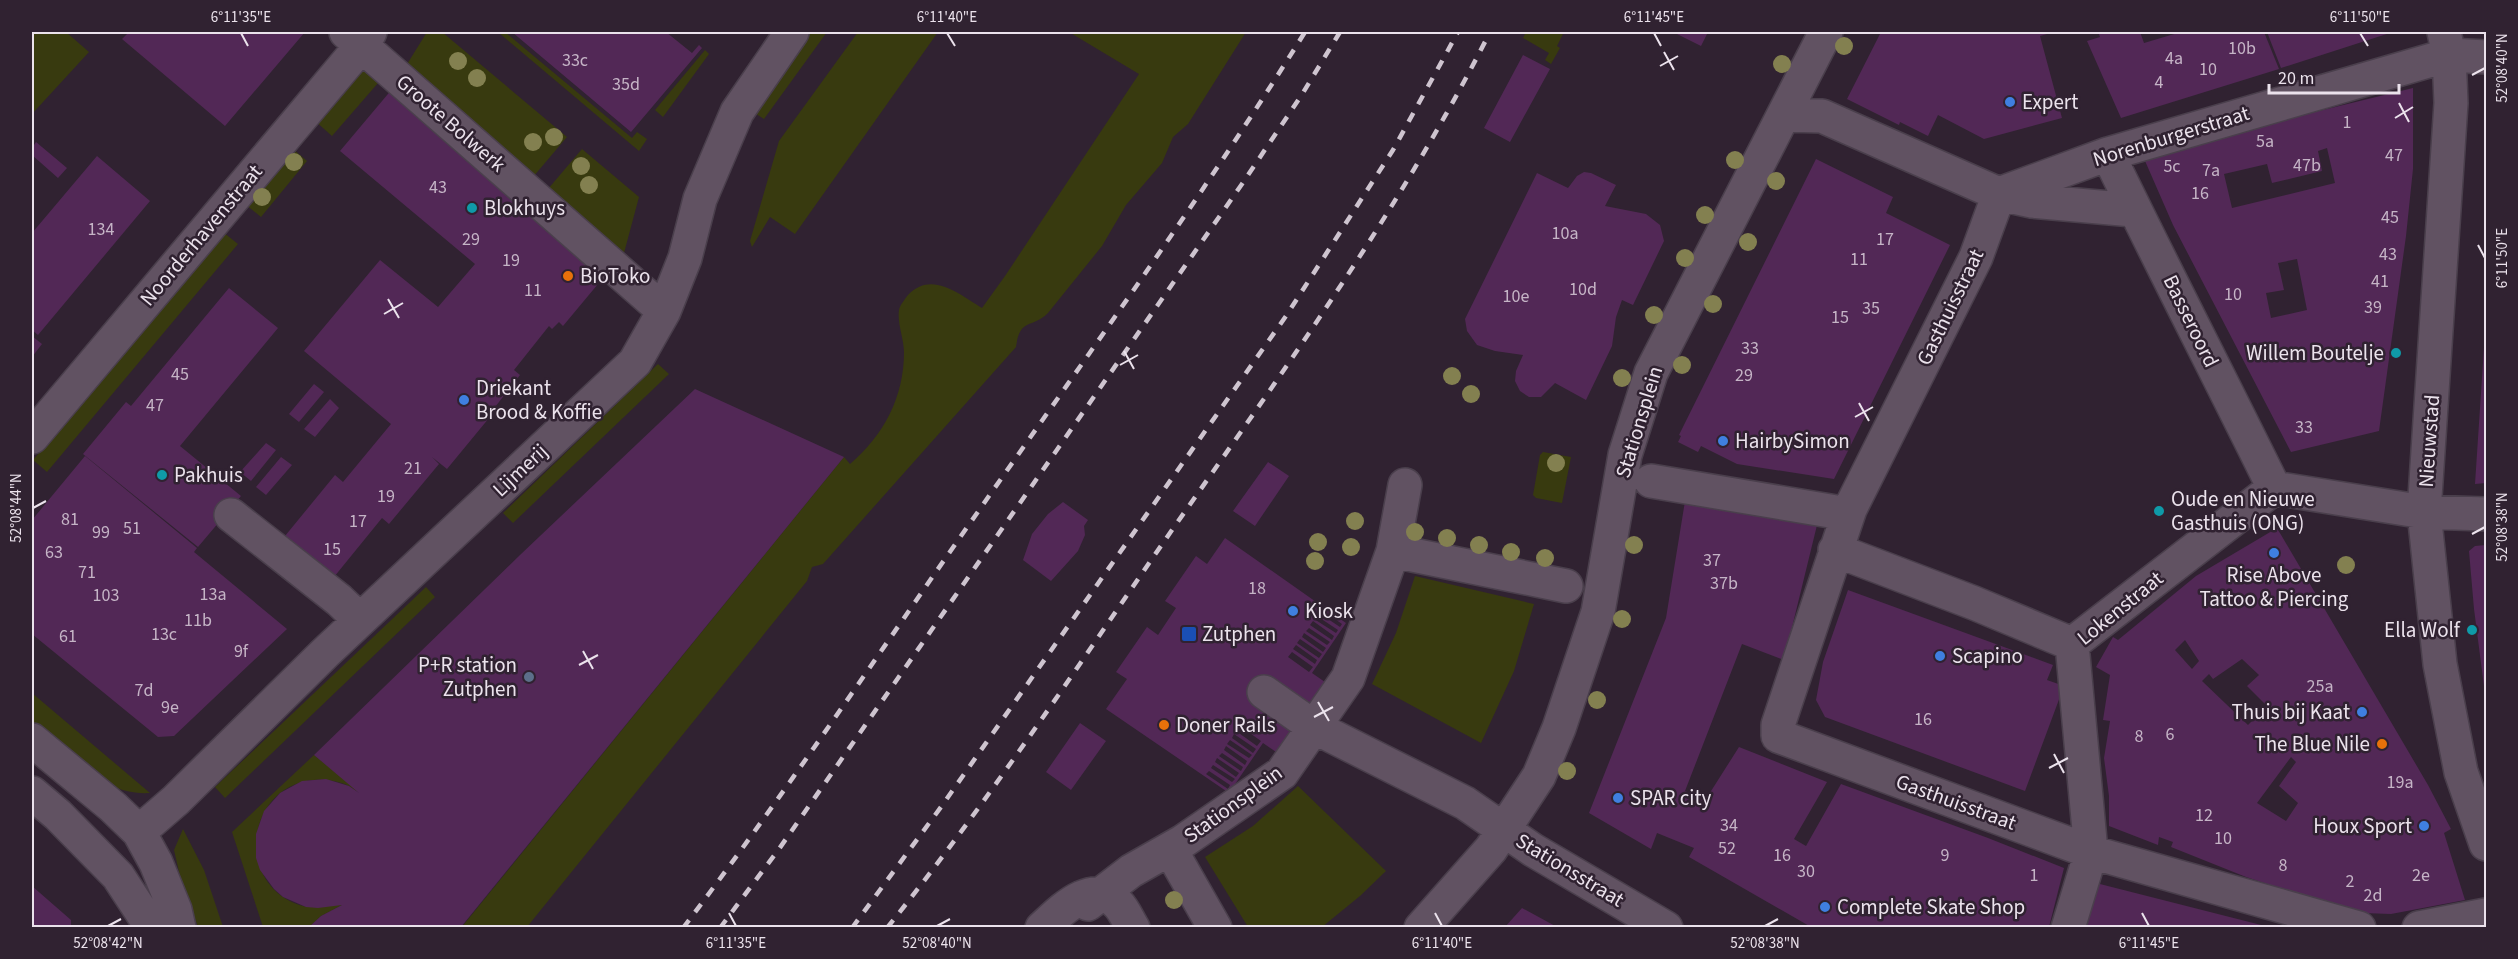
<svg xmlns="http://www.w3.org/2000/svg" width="2518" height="959" viewBox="0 0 2518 959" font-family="'Source Sans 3',sans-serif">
<rect width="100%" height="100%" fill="#302231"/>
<path fill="#383a0f" d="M32 32H66L89 52 32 114Z
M427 32H442L567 137 533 177 404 69Z
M498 32H505L632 138 637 132 647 139 639 151Z
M806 32H827L764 119 750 110Z
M858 32H938L795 234 770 217 752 247 750 241 779 141Z
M1069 32H1246L1188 124 1173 137 1162 163 1126 205 1102 246 1048 313C1032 329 1020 317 1016 347L823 564 812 567 807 581 527 927 461 928 844 457 850 464C884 435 904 397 904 352 904 339 897 323 899 310 900 305 905 299 908 295 932 270 960 295 982 308L1005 276 1139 74Z
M1526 32H1564L1557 46 1560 48 1551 64 1545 60 1549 53 1523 38Z
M705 50 709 54 663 117 655 110Z
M367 58 385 75 332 136 314 120Z
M292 148 307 161 261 217 245 204Z
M582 149 639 197 624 253 548 189Z
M223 232 238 244 47 472 33 460Z
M658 364 669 374 513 523 503 513Z
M1543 452 1571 457 1562 503 1536 498 1533 495 1540 455Z
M1415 576 1534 604 1514 671 1481 743 1372 684 1396 633Z
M426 587 435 597 225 798 215 787Z
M32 693 150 793C101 796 66 753 32 723Z
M314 755 360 792C357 792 354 789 349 786 339 781 325 779 314 780 249 785 234 877 294 903 315 912 326 903 342 905L321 916 309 927H263L232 832Z
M1298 786 1386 871 1360 896 1322 927H1248L1205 857 1253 826Z
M183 829 204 870 223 927H198L180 876 174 850Z"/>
<path fill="#522856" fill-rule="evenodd" d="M129 32H305L225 126 122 39Z
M512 32H666L692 53 699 45 702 48 631 132Z
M1673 32H1708L1701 46Z
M1881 32H2054L2040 36 2062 118 1984 139 1938 115 1928 136 1900 122 1899 125 1847 99Z
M2098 32H2140L2144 43 2181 32H2264L2279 69 2121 118 2087 41 2100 37Z
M2267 32H2393L2281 68Z
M1523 55 1550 69 1510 142 1484 128Z
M393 88 603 278 563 326 559 322 552 329 549 326 514 370 520 375 492 411 494 412 447 469 432 457 439 464 389 524 382 518 334 577 285 536 335 475 343 482 391 424 304 351 380 260 438 307 475 264 340 151Z
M2413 88V169L2406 236 2379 431 2291 452 2173 225 2142 154ZM2327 148 2335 183 2232 208 2224 174 2267 164 2272 183 2322 171 2318 151ZM2297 259 2307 310 2271 318 2266 293 2284 290 2278 263Z
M36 142 67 168 58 178 32 155V148Z
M97 156 150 201 38 335 32 330V233Z
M1816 159 1893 197 1886 213 1950 245 1834 479 1737 464 1701 446 1698 452 1678 442 1681 436 1679 435Z
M1584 172 1591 173 1616 185 1605 206 1646 214 1660 225 1664 241 1633 305 1622 300 1616 317 1612 346 1586 400 1555 383 1541 397H1529L1520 391 1515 381 1516 371 1523 355 1495 351 1477 345 1467 331 1465 319 1537 173 1568 188 1577 176Z
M229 288 278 328 180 446 241 496 198 547 83 454 126 402 131 406Z
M2485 332H2486V483L2475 484Z
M32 336 42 344 32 357Z
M314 384 324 392 299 422 289 414Z
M695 389 844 457 461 927H309L321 916 342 905 318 908 306 907 283 897 274 889 260 870 256 858V834L264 811 280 793 302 781 326 779 349 786 359 793 314 755 520 555Z
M330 399 339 408 315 437 304 429Z
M266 443 276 450 251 481 240 472Z
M85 456 197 548 194 552 287 629 174 736 158 737 32 634V520Z
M281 457 292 465 266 495 256 487Z
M1268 462 1289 476 1255 526 1233 511Z
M1686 495 1819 517 1784 660 1742 644 1685 791 1706 799 1739 747 1827 782 1794 839 1806 846 1841 784 1988 838 2064 868 2049 927H1811L1689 857 1694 848 1657 833 1651 849 1589 813 1666 618Z
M1063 502 1088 520 1084 526 1085 535 1078 551 1051 581 1023 560 1032 534 1048 514Z
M2277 528 2428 785 2451 829 2444 833 2465 900 2391 914 2363 913 2328 904 2246 877 2171 847 2173 842 2159 837 2158 845 2109 826V796L2104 758 2110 721 2103 720 2110 675 2096 667 2113 637 2118 640 2196 576ZM2185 640 2199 661 2192 669 2175 650ZM2242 659 2259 675 2247 686 2267 706 2248 725 2202 681 2209 674 2213 679ZM2291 757 2296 762 2279 786 2298 803 2286 821 2257 803Z
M1225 538 1346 623 1312 673 1335 689 1286 759 1263 743 1229 793 1106 709 1127 679 1116 672 1147 627 1158 635 1176 608 1165 601 1196 556 1207 564ZM1321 609 1342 624 1340 627 1319 613ZM1317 616 1338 630 1336 633 1314 619ZM1313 621 1334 636 1332 640 1310 625ZM1309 628 1330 642 1327 645 1306 631ZM1304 633 1326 648 1323 652 1302 637ZM1300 639 1322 654 1319 658 1297 643ZM1296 645 1317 660 1315 664 1293 649ZM1292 652 1313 667 1309 672 1288 657ZM1240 726 1261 741 1257 746 1236 731ZM1234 734 1256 749 1253 753 1232 738ZM1230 740 1252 755 1249 758 1227 744ZM1226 746 1247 761 1245 765 1224 750ZM1222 753 1243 767 1241 771 1219 756ZM1217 758 1239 773 1236 777 1215 762ZM1213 765 1235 779 1232 782 1211 768ZM1209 771 1230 785 1228 789 1206 774Z
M2486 545V694H2485L2474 609 2469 551 2475 546Z
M1848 590 2053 665 2047 680 2064 686 2025 791 1825 717 1816 700 1823 662Z
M1080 723 1106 741 1071 790 1046 772Z
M2096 883 2269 927H2085Z
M32 886 71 920V927H32Z
M1522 908 1557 927H1505Z"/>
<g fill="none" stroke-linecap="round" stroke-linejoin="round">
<defs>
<path id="minor" d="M346 32 664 311
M2444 32 2449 55 2451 103 2424 512 2440 664 2461 772 2486 844
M1784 115 1822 116 1999 194 2031 201 2133 210
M2108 154C2162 266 2219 376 2274 488
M1999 194 1976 257 1850 509 1778 725V736L2091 852 2359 928
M1999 194 2108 154 2449 55 2486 57
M32 437 362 45 370 32
M1651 481 1848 514
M231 515 339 600 360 620
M1835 550 1974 603 2072 644
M1393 551 1566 586
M2072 644 2274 488 2424 512 2486 514
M1264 692 1314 727 1465 803 1533 850 1666 928
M32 740 113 807 139 832 156 863 175 910 179 928
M32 793 58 815 118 876 152 928
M139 832 176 800 325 653 635 362 664 311 685 258 700 199 737 112 792 32
M1170 849 1215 928
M1088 904 1131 871 1182 842 1282 773 1348 678 1393 551 1405 485
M1042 928C1061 911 1092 877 1118 904 1124 910 1128 920 1133 928
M1421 928 1491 849 1539 776 1559 728 1598 612 1625 455 1651 373 1826 32
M2068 928 2091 852 2072 644
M2419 928 2486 915"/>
</defs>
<use href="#minor" stroke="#4a3f4c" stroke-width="36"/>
<use href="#minor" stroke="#615262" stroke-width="33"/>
<path stroke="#cec4cf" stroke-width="4.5" stroke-dasharray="10 10" stroke-linecap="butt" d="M683 928C785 794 878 654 975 516 1087 356 1202 197 1305 32
M720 928 779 849 1242 184 1301 96 1340 32
M852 928 941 807 1286 316 1393 150 1458 32
M887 928C989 801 1079 664 1172 530 1285 369 1401 208 1490 32"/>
</g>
<g fill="#838050">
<circle cx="1844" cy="46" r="9"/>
<circle cx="458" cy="61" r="9"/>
<circle cx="1782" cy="64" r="9"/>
<circle cx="477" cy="78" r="9"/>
<circle cx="554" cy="137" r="9"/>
<circle cx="533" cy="142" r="9"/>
<circle cx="1735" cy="160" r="9"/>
<circle cx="294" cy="162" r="9"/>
<circle cx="581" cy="166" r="9"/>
<circle cx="1776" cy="181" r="9"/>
<circle cx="589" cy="185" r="9"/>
<circle cx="262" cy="197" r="9"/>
<circle cx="1705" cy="215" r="9"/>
<circle cx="1748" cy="242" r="9"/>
<circle cx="1685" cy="258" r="9"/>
<circle cx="1713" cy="304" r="9"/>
<circle cx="1654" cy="315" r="9"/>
<circle cx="1682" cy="365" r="9"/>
<circle cx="1452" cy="376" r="9"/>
<circle cx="1622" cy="378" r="9"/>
<circle cx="1471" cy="394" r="9"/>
<circle cx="1556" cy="463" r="9"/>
<circle cx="1355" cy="521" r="9"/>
<circle cx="1415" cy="532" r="9"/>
<circle cx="1447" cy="538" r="9"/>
<circle cx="1318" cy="542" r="9"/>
<circle cx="1479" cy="545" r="9"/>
<circle cx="1634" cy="545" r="9"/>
<circle cx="1351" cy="547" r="9"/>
<circle cx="1511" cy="552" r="9"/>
<circle cx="1545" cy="558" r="9"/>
<circle cx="1315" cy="561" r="9"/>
<circle cx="2346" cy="565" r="9"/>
<circle cx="1622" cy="619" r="9"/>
<circle cx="1597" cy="700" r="9"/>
<circle cx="1567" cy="771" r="9"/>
<circle cx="1174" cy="900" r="9"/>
</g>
<path fill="none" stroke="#ebe2ec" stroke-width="2" d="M241 33 248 46M947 33 955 46M1654 33 1661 46M2360 33 2368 46M1664 52 1674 70M1660 66 1678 56M2472 75 2485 68M2399 103 2409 122M2395 118 2413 107M2478 245 2485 258M388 299 399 318M384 314 403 303M1124 351 1134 369M1120 365 1138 355M1859 403 1869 421M1855 417 1873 407M33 508 46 501M2472 534 2485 527M583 651 593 669M579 665 598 655M1318 702 1329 721M1314 717 1333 707M2054 754 2064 773M2049 768 2068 758M729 913 736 926M1435 913 1442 926M2142 913 2149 926M108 926 121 919M937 926 950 919M1765 926 1778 919"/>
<g fill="#3f7fe0" stroke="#302231" stroke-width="2">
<circle cx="2010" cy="102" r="6"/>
<circle cx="464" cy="400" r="6"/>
<circle cx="1723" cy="441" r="6"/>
<circle cx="2274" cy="553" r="6"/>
<circle cx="1293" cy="611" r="6"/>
<circle cx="1940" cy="656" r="6"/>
<circle cx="2362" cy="712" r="6"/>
<circle cx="1618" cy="798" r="6"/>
<circle cx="2424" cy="826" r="6"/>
<circle cx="1825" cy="907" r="6"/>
</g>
<g fill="#0f9aa8" stroke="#302231" stroke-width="2">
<circle cx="472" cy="208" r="6"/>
<circle cx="2396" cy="353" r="6"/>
<circle cx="162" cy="475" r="6"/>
<circle cx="2159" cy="511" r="6"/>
<circle cx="2472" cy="630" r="6"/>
</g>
<g fill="#e8710a" stroke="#302231" stroke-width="2">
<circle cx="568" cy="276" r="6"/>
<circle cx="1164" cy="725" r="6"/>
<circle cx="2382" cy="744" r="6"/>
</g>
<rect fill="#1a4fb4" stroke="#302231" stroke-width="2" x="1181" y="626" width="16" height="16" rx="3"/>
<circle fill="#5c6f8a" stroke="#302231" stroke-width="2" cx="529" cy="677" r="6"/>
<g text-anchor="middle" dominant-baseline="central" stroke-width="5" stroke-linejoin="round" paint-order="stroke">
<g font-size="18" fill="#c5b4c6">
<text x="2242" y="48">10b</text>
<text x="2174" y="58">4a</text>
<text x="575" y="60">33c</text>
<text x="2208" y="69">10</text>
<text x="2159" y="82">4</text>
<text x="626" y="84">35d</text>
<text x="2347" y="122">1</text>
<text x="2265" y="141">5a</text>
<text x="2394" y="155">47</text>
<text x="2307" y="165">47b</text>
<text x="2172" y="166">5c</text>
<text x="2211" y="170">7a</text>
<text x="438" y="187">43</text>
<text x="2200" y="193">16</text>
<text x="2390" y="217">45</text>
<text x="101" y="229">134</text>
<text x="1565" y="233">10a</text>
<text x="471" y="239">29</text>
<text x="1885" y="239">17</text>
<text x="2388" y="254">43</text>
<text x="1859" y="259">11</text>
<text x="511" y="260">19</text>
<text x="2380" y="281">41</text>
<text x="1583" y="289">10d</text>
<text x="533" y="290">11</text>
<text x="2233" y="294">10</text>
<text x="1516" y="296">10e</text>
<text x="2373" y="307">39</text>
<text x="1871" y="308">35</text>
<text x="1840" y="317">15</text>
<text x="1750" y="348">33</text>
<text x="180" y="374">45</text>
<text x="1744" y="375">29</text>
<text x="155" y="405">47</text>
<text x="2304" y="427">33</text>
<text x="413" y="468">21</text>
<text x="386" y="496">19</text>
<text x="70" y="519">81</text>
<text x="358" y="521">17</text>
<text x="132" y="528">51</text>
<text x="101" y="532">99</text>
<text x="332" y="549">15</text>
<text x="54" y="552">63</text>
<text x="1712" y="560">37</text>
<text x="87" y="572">71</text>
<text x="1724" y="583">37b</text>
<text x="1257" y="588">18</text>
<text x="213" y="594">13a</text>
<text x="106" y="595">103</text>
<text x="198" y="620">11b</text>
<text x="164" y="634">13c</text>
<text x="68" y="636">61</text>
<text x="241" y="651">9f</text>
<text x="2320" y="686">25a</text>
<text x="144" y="690">7d</text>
<text x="170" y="707">9e</text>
<text x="1923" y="719">16</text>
<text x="2170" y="734">6</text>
<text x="2139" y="736">8</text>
<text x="2400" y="782">19a</text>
<text x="2204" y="815">12</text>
<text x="1729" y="825">34</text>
<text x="2223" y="838">10</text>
<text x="1727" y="848">52</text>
<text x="1782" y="855">16</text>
<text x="1945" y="855">9</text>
<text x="2283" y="865">8</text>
<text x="1806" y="871">30</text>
<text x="2034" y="875">1</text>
<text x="2421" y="875">2e</text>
<text x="2350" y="881">2</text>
<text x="2373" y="895">2d</text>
</g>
<g font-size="21" fill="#ebe2ec" stroke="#302231" text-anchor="start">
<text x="2022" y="102">Expert</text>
<text x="484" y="208">Blokhuys</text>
<text x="580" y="276">BioToko</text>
<text x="2384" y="353" text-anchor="end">Willem Boutelje</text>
<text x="476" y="388">Driekant<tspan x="476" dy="24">Brood &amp; Koffie</tspan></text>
<text x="1735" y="441">HairbySimon</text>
<text x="174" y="475">Pakhuis</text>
<text x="2171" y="499">Oude en Nieuwe<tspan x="2171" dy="24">Gasthuis (ONG)</tspan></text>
<text x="2274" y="575" text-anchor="middle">Rise Above<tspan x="2274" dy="24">Tattoo &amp; Piercing</tspan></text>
<text x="1305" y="611">Kiosk</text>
<text x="2460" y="630" text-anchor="end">Ella Wolf</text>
<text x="1202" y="634">Zutphen</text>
<text x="1952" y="656">Scapino</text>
<text x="517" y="665" text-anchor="end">P+R station<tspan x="517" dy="24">Zutphen</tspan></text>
<text x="2350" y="712" text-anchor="end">Thuis bij Kaat</text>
<text x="1176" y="725">Doner Rails</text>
<text x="2370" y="744" text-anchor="end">The Blue Nile</text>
<text x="1630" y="798">SPAR city</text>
<text x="2412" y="826" text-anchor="end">Houx Sport</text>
<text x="1837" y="907">Complete Skate Shop</text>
</g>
<g font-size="21" fill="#ebe2ec" stroke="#302231">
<text transform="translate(451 123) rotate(41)">Groote Bolwerk</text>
<text transform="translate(2171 136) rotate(-17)">Norenburgerstraat</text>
<text transform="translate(201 235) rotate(-50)">Noorderhavenstraat</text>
<text transform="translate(1950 307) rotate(-64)">Gasthuisstraat</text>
<text transform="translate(2191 321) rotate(64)">Basseroord</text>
<text transform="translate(1639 422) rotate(-73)">Stationsplein</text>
<text transform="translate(2429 441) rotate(-86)">Nieuwstad</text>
<text transform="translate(520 470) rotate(-43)">Lijmerij</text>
<text transform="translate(2120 608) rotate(-39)">Lokenstraat</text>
<text transform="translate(1956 802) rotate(20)">Gasthuisstraat</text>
<text transform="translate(1233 804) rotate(-36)">Stationsplein</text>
<text transform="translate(1570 870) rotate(31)">Stationsstraat</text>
</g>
</g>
<rect width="2518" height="959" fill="none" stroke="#302231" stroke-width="66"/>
<path d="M2269 84v9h130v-9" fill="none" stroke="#ebe2ec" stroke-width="3"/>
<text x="2278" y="84" font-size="18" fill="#ebe2ec" stroke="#302231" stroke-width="4.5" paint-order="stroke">20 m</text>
<rect x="33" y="33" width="2452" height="893" fill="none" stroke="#ebe2ec" stroke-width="2"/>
<g font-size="15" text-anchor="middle" fill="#ebe2ec">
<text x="241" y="22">6°11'35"E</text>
<text x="947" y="22">6°11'40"E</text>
<text x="1654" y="22">6°11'45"E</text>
<text x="2360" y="22">6°11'50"E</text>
<text transform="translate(2502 68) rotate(-90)" y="5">52°08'40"N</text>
<text transform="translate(2502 258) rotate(-90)" y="5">6°11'50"E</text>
<text transform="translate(16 508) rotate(-90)" y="5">52°08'44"N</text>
<text transform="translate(2502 527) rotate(-90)" y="5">52°08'38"N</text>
<text x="108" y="948">52°08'42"N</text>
<text x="736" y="948">6°11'35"E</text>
<text x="937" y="948">52°08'40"N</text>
<text x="1442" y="948">6°11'40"E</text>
<text x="1765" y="948">52°08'38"N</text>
<text x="2149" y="948">6°11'45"E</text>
</g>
</svg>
